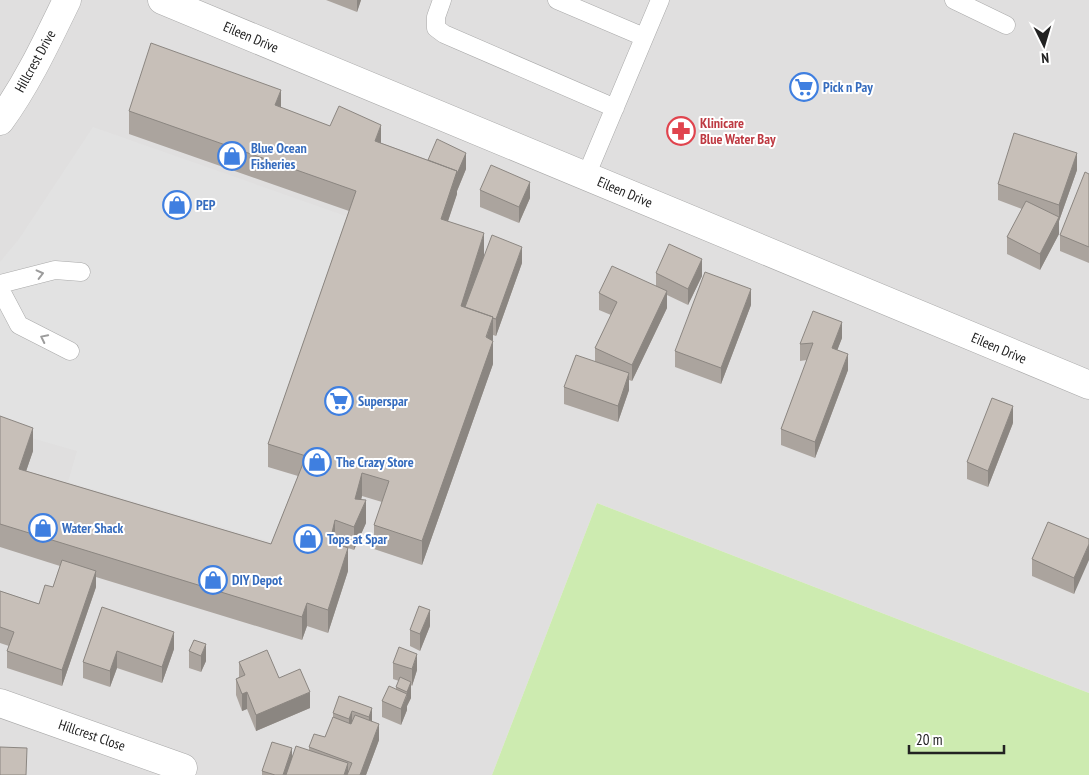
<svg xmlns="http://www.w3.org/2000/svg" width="1089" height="775" viewBox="0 0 1089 775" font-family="'PT Sans Narrow',sans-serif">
<rect width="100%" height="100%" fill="#f2efe9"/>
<path fill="#e0dfdf" d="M0 0H1089V693L597 503 492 775H0Z"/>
<path fill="#cdebb0" d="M597 503 1089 693V775H492Z"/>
<path fill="#e2e2e2" d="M93 127 397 234 315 481 296 549 68 482 77 451 0 429V262L19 239Z"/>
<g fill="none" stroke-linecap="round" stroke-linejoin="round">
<defs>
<path id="lane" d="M442 0 436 17V28L444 34 615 108
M557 0 644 37
M954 0 1006 25
M586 176 660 0
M0 284 55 270 81 272
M0 289 19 325 70 351"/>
<path id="street" d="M162 0 1089 385
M0 121C27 84 47 41 67 0
M0 703 183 768"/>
</defs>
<use href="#lane" stroke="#a9a9a9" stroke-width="19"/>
<use href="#street" stroke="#a9a9a9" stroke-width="29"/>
<use href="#lane" stroke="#fff" stroke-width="18"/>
<use href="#street" stroke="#fff" stroke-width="28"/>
</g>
<path fill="#aba49e" d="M326 0H361L357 12Z
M281 108 330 126 381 143 428 160 466 169 457 191V194L448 221 484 256 522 263 496 336 493 335V364L422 565 374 549V525L382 502 362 496 361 500 366 523 354 550 348 548V571L328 633 307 626 302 640 96 577V587L62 686 7 668V651L9 646 0 643V591L39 604 53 587 60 566 0 547V416L33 451 26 471 271 544 298 476 268 467V444L349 211 129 134V111Z
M1077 170 1059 221V234L1040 270 1007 254V237L1022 209 998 200V184Z
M1089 174V263L1060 251V235Z
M480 190 530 198 519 223 480 207Z
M656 273 702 276 688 305 667 295V308L632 381 629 380V390L618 422 564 404V387L595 361V348L611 315 599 310V293L656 286Z
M751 305 721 384 675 367V351Z
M842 338 837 350 848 370 815 458 781 445V429L807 360 800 361V344Z
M1013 423 988 487 967 479V462Z
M1089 539 1074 594 1032 576V559Z
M102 607 174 649 162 683 117 668 110 687 83 678V662Z
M430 626 420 651 410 646V630Z
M194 640 206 661 201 672 189 668V651Z
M239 662 279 678 310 708 256 731 247 709 242 711 236 695V679L239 677Z
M393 663 417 670 412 686 411 685V698L407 706V710L401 725 382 717V701L396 689V687L399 681 393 679Z
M372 708V721L379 740 366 775H262V771L292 759 309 750V747L325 737 333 717V713Z"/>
<path fill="#8b8681" d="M357 0H361L357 12Z
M281 90V113L275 105Z
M381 125V148L375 141Z
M466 153V169L457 191V194L441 242V219L457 171Z
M1077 153V170L1059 221V205Z
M530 182V198L519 223V207Z
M1059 217V234L1040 270V254Z
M484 233V256L467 309 461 306Z
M522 247V263L496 336V319Z
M702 259V276L688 305V289Z
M751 289V305L721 384V368Z
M667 291V308L632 381V365Z
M493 317V340L490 350 493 341V364L422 565V541Z
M842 322V338L832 364V348Z
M848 354V370L815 458V442Z
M629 373V390L618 422V406Z
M1013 406V423L988 487V471Z
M33 428V451L19 492V469Z
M362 473V496L355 522V499Z
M366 500V523L354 550V527Z
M335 520V543L330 541Z
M1089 544V560L1074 594V578Z
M348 548V571L328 633V610Z
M96 571V587L62 686V670Z
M307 603V626L302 640V617Z
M430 610V626L420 651V634Z
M174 632V649L162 683V667Z
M206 644V661L201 672V656Z
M117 651V668L110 687V671Z
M417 654V670L412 686V669Z
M411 682V698L407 706V710L401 725V709L407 696V692Z
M247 692V709L242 711V694Z
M310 692V708L256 731V715Z
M372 708V724L369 733V717Z
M352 711V728L349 735V719Z
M379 724V740L366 775H360Z
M292 748V764L288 775H283Z
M348 763V775H344Z"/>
<path fill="#c7bfb8" stroke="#8b8681" d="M151 43 281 90 275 105 330 126 339 106 381 125 375 141 457 171 441 219 484 233 461 306 493 317 486 337 493 341 422 541 374 525 389 481 362 473 355 499 366 500 354 527 335 520 330 541 348 548 328 610 307 603 302 617 0 524V416L33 428 19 469 271 544 306 456 268 444 356 191 129 111Z
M1014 133 1077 153 1059 205 998 184Z
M437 139 466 153 457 174V171L428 160Z
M491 165 530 182 519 207 480 190Z
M1085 172 1089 174V247L1060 235Z
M1026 201 1059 217 1040 254 1007 237Z
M492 235 522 247 496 319 492 318 493 317 465 307Z
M669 244 702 259 688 289 656 273Z
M612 266 667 291 632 365 595 348 617 302 599 293Z
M705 272 751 289 721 368 675 351Z
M813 311 842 322 832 348 848 354 815 442 781 429 813 343 800 344Z
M576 355 629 373 618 406 564 387Z
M992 398 1013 406 988 471 967 462Z
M1048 522 1089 539V544L1074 578 1032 559Z
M62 560 96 571 62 670 7 651 14 632 0 627V591L39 604 45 585 53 587Z
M419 606 430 610 420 634 410 630Z
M102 607 174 632 162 667 117 651 110 671 83 662Z
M194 640 206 644 201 656 189 651Z
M399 647 417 654 412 669 393 663Z
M267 650 279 678 300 669 310 692 256 715 247 692 242 694 236 679 245 675 239 662Z
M400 677 411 682 407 692 396 687Z
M389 686 407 694 401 709 382 701Z
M339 696 372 708 369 717 352 711 349 719 333 713Z
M355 715 379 724 360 775H347L352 763 309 747 314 734 325 737 333 717 351 724Z
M272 742 292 748 283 775H275L262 771Z
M296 746 348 763 344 775H286Z
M0 747 27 748 26 775H0Z"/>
<defs><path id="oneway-chevron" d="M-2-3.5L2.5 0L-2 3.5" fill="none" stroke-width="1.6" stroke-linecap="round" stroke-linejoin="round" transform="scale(1.25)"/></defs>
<g stroke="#9c9c9c">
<use href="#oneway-chevron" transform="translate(40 274) rotate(-14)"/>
<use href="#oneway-chevron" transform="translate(44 338) rotate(-154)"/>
</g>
<defs>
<symbol id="supermarket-ring" viewBox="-11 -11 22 22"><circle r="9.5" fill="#fff" stroke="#3f7fe0" stroke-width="1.5"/><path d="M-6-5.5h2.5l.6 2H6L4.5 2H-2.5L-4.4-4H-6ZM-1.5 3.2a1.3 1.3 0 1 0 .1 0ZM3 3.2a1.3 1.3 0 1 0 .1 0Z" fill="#3f7fe0"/></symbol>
<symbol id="pharmacy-ring" viewBox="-11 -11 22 22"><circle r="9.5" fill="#fff" stroke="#e0444e" stroke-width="1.5"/><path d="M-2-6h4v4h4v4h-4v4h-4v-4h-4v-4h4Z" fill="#e0444e"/></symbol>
<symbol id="shop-ring" viewBox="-11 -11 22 22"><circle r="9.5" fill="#fff" stroke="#3f7fe0" stroke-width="1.5"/><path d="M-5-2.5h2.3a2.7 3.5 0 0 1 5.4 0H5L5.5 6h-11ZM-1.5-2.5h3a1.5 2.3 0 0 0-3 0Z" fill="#3f7fe0"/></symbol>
</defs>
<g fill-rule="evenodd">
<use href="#supermarket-ring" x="788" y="71" width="32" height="32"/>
<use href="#pharmacy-ring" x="665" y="115" width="32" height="32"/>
<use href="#shop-ring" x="216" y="140" width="32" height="32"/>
<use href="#shop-ring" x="161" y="189" width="32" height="32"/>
<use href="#supermarket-ring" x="323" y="385" width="32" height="32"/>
<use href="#shop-ring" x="301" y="446" width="32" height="32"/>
<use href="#shop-ring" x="27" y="512" width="32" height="32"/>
<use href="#shop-ring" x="292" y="523" width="32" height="32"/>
<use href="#shop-ring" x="197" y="564" width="32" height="32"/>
</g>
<g text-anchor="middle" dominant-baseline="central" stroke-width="4" stroke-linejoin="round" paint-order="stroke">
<g font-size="14" fill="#222" stroke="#fff">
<text transform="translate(251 37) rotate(23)">Eileen Drive</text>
<text transform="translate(35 61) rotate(-61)">Hillcrest Drive</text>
<text transform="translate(625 192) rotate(23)">Eileen Drive</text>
<text transform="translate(999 348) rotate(23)">Eileen Drive</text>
<text transform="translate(92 735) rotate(19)">Hillcrest Close</text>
</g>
<g font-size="14" font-weight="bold" fill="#366cbe" stroke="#fff" text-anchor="start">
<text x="823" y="87">Pick n Pay</text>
<text x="251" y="148">Blue Ocean<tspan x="251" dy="16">Fisheries</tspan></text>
<text x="196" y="205">PEP</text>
<text x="358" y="401">Superspar</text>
<text x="336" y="462">The Crazy Store</text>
<text x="62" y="528">Water Shack</text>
<text x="327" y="539">Tops at Spar</text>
<text x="232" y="580">DIY Depot</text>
</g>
<g font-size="14" font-weight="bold" fill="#be3a42" stroke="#fff" text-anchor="start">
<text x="700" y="123">Klinicare<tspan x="700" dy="16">Blue Water Bay</tspan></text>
</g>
</g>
<g transform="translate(1044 45) rotate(175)" stroke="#ffffff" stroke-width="4" paint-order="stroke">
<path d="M0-4L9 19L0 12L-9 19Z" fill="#222222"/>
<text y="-8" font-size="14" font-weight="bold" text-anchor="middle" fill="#222222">N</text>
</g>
<path d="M909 745v8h95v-8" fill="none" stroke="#222222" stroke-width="2.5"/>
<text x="916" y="745" font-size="15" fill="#222222" stroke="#ffffff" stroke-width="4" paint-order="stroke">20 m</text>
</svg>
